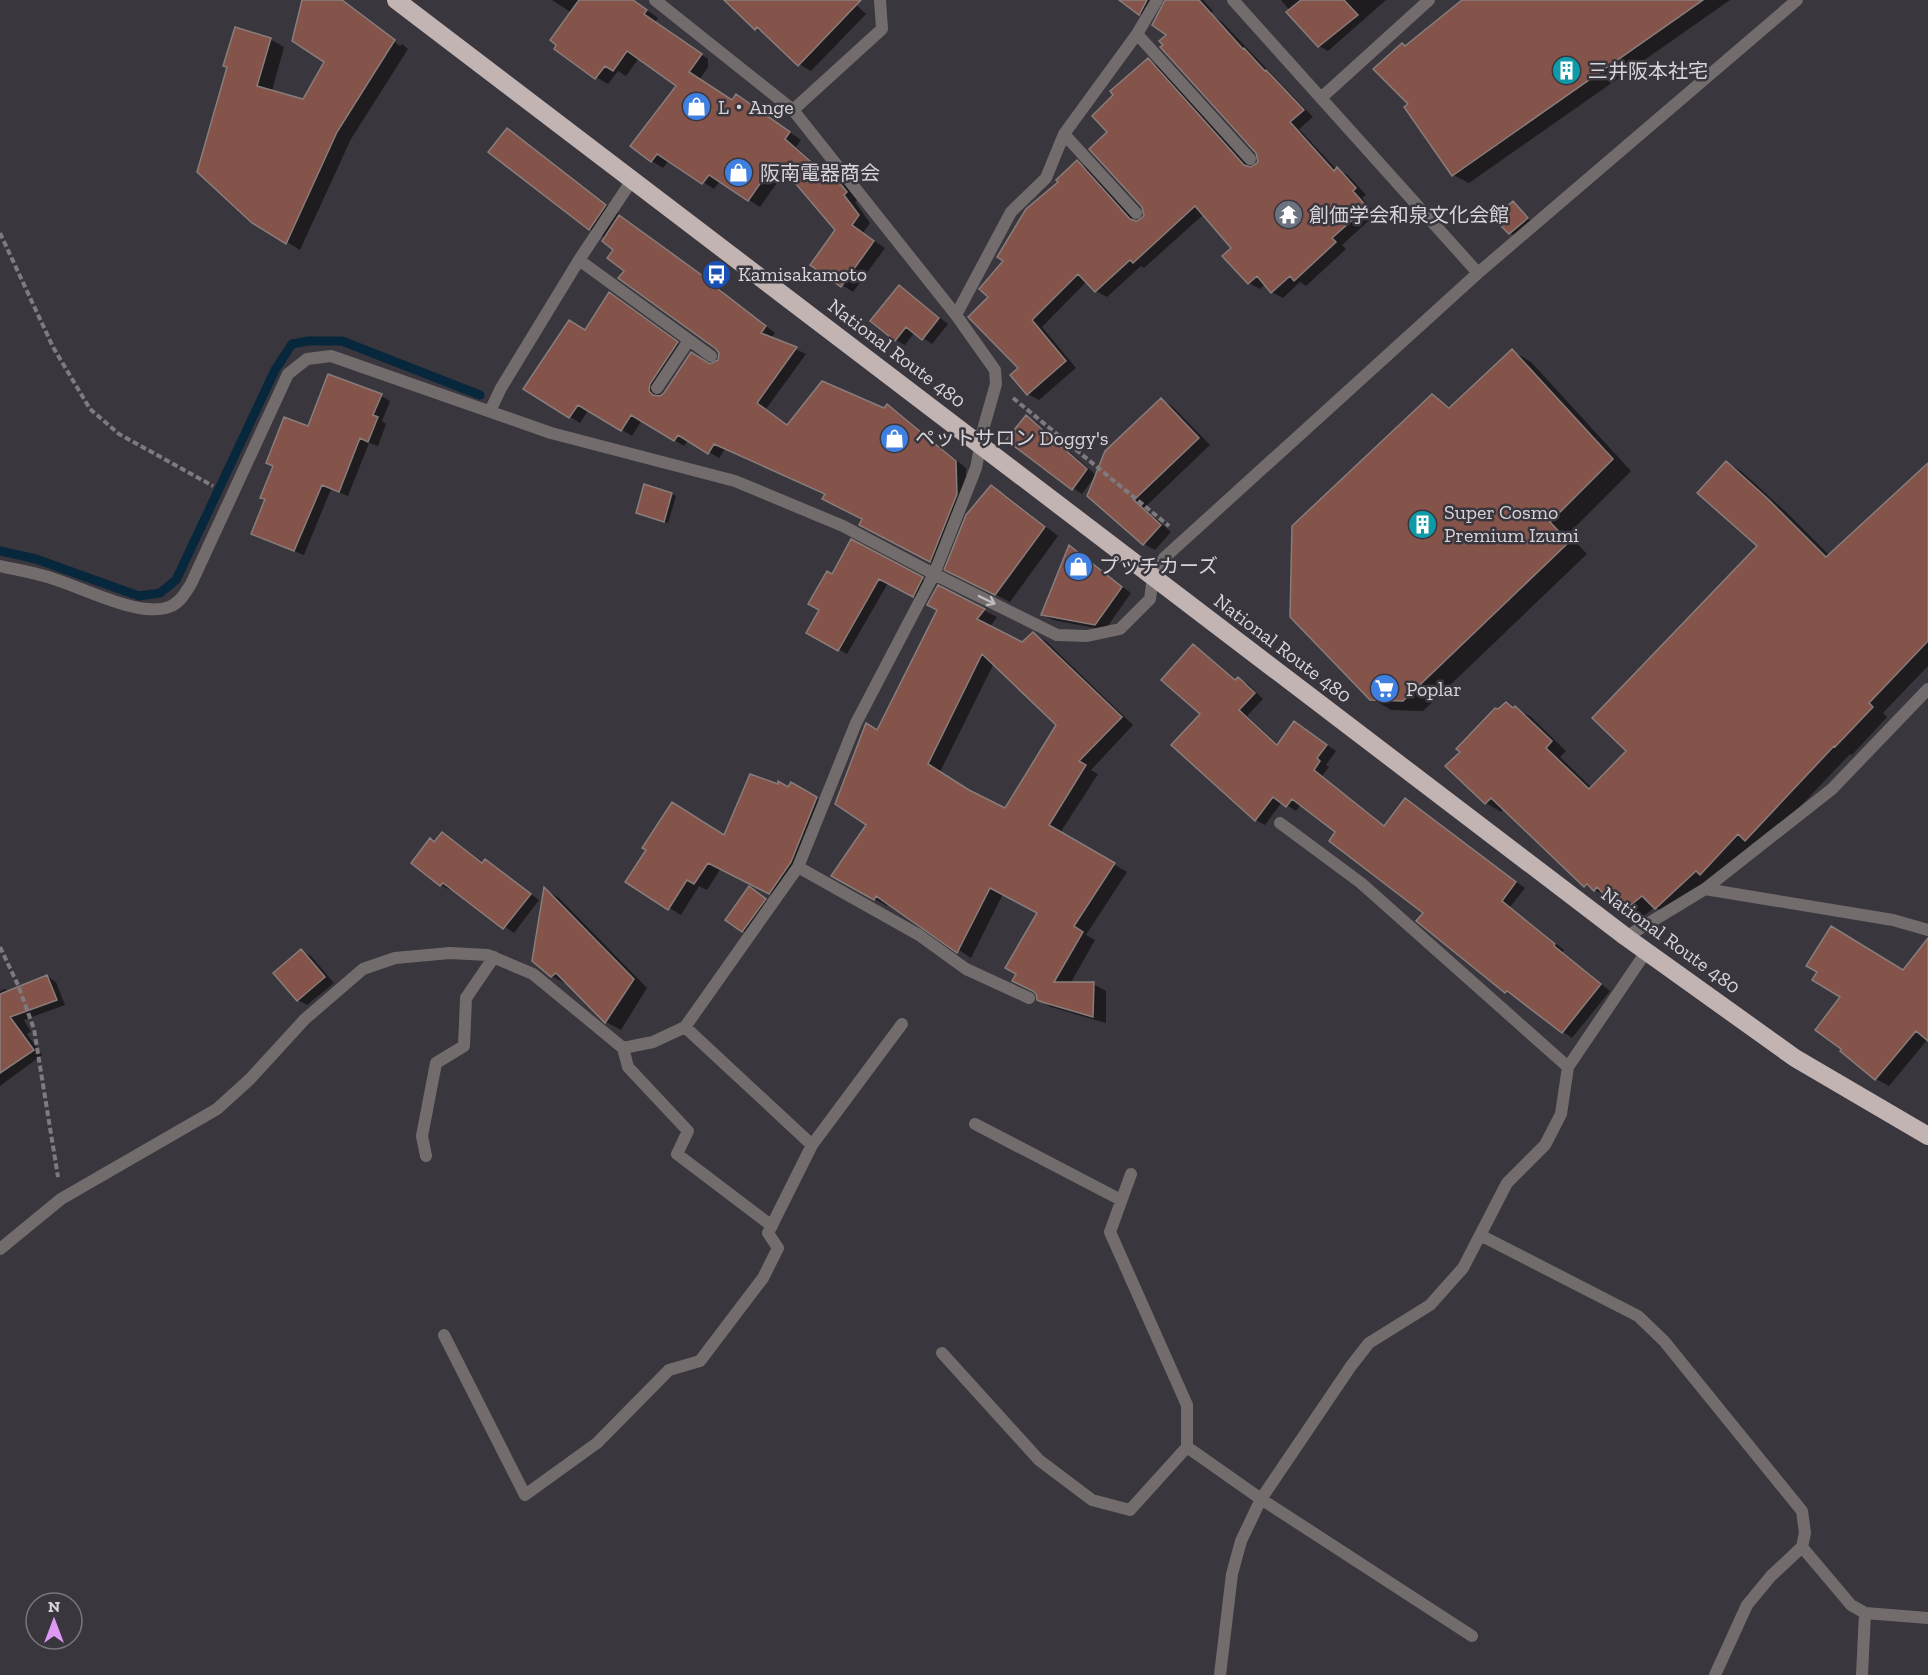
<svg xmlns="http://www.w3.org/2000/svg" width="1928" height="1675" viewBox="0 0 1928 1675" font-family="'Zilla Slab','Noto Sans JP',serif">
<rect width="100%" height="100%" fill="#3a363d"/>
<path fill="#0007" fill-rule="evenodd" d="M304 0H341L400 46 402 44 408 49 351 139 300 250 253 221 198 171 270 39 284 47 272 91 304 100 326 62Z
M552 0H633L658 18 655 22 708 59V67L700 79 733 101 768 117 801 140 796 147 820 168 823 170 826 167 837 174 858 199 855 202 870 223 863 233 885 248 853 292 842 285 837 230 797 183 783 174 760 207 720 181 714 189 669 160 663 168 652 161 678 86 639 58 626 76 618 71 608 84 596 77 556 49 572 13Z
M725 0H851L866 14 811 71 799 64 769 36 756 29Z
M1121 0H1163L1150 20Z
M1166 0H1203L1213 11 1211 14 1223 23 1313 117 1299 129 1337 170 1348 175 1366 195 1362 198 1376 214 1342 245 1346 249 1306 286 1300 282 1283 298 1272 292 1265 284 1260 289 1249 283 1233 248 1204 214 1144 268 1141 266 1107 297 1096 291 1087 281 1042 327 1076 368 1039 400 1028 394 1012 375 1020 369 990 297 1006 261 1060 182 1077 162 1088 168 1137 223 1145 217 1143 207 1109 132 1148 60 1158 66 1251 168 1260 161 1257 153 1168 35Z
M1281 0H1386L1328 51 1319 46Z
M1464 0H1730L1469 183 1453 175 1405 47Z
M507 130 521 138 619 214 618 216 723 291 722 292 775 333 771 338 806 354 766 409 788 426 885 410 888 406 898 412 966 468V501L940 567 871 530 864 519 826 494 725 449 719 458 688 440 684 446 642 420 632 436 589 409 580 423 525 388 620 300 687 349 660 390 659 398 719 361 720 353 626 270 615 249 605 238 590 229Z
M1513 203 1531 221 1514 235 1510 233Z
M900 287 948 324 932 344 915 332 905 345 896 340Z
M1512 351 1531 362 1631 471 1568 534 1587 554 1423 711 1391 710 1371 698 1432 396 1452 408Z
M381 396 390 401 382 421 386 424 378 446 369 443 348 496 331 489 304 555 262 538 309 428Z
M1161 400 1172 406 1210 445 1144 508 1171 532 1155 550 1144 544 1089 495Z
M1026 417 1036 422 1096 475 1082 494 1073 488Z
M1727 463 1742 472 1784 510 1830 556 1928 465V666L1883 713 1887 717 1852 755 1850 754 1761 848 1753 843 1717 882 1711 879 1671 917 1655 907 1637 921 1622 912 1608 897 1585 885 1505 808 1501 812 1486 803 1498 711 1506 704 1530 716 1566 751 1560 757 1592 788 1628 751 1759 546Z
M991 487 1006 495 1058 536 1010 602 961 578Z
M672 494 676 496 668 523 637 513Z
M851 542 931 584 922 601 888 583 847 654 808 632 821 610Z
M1069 547 1131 593 1105 630 1053 620 1043 615Z
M938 587 997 617 990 627 1022 643 1033 634 1046 641 1133 725 1091 770 1098 774 1060 833 1127 872 1086 935 1095 940 1070 984H1093L1106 991V1023L1051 1007 1038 999 1037 993 1018 973 1039 913 1003 894 971 958 889 903 887 906 834 876 868 825 878 732 939 609ZM994 663 1058 724 1005 810 975 795 940 772Z
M1193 646 1202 651 1237 681 1238 679 1248 684 1263 699 1247 716 1279 745 1295 723 1336 751 1326 765 1329 767 1322 776 1385 826 1406 800 1525 888 1510 907 1564 950 1562 953 1610 991 1572 1038 1506 992 1425 913 1337 832 1301 804 1296 811 1282 802 1265 825 1256 820 1202 714Z
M791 784 829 805 782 900 721 868 707 890 699 886 681 915 627 882 725 836 789 789Z
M443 834 484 863 495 867 539 900 514 933 452 888 450 890 441 885 435 843Z
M545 890 559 898 647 988 621 1030 606 1022 568 983 566 984 552 976Z
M753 891 769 902 747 933 743 931Z
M1928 943V1039L1889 1086 1876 1079 1903 972Z
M301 951 311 956 334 983 307 1005 298 1000Z
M47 976 56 982 65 1005 24 1020 31 1032 27 1034 42 1055 0 1086V991L5 989 10 992Z"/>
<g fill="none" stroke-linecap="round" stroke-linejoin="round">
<path stroke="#07273c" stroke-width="9" d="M0 551 36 559 139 596 160 593 176 580 275 370 292 344 308 341H342L480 395"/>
</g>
<path fill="#84544b" stroke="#897d7b" stroke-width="1.5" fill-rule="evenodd" d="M302 0H342L395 40 337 132 286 244 252 223 197 172 227 67 223 66 235 27 271 38 257 86 303 99 324 62 292 41Z
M579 0H633L647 10 644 14 702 54 689 72 732 100 736 94 756 108 790 132 785 139 817 167 818 165 822 169 825 165 847 192 844 195 859 215 852 225 874 241 841 287 810 265 835 230 796 184 771 168 748 201 709 175 702 184 657 154 651 162 630 146 676 86 627 51 613 71 605 66 595 79 554 49 556 45 550 40Z
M724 0H861L798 66 757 27 755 30Z
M1119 0H1147L1139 15Z
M1165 0H1199L1243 49 1244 48 1265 71 1266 70 1304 110 1290 122 1334 171 1337 167 1356 188 1353 191 1367 207 1332 238 1336 242 1294 281 1290 276 1271 293 1257 276 1248 284 1222 256 1231 248 1195 206 1133 263 1130 260 1095 292 1078 274 1032 320 1066 361 1027 395 1010 375 1018 368 968 317 988 297 979 289 1003 261 997 257 1026 209 1058 182 1056 180 1077 160 1130 219 1137 221 1144 216 1142 207 1089 149 1107 132 1092 116 1113 95 1110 91 1148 58 1244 165 1251 167 1258 162 1256 153 1160 47 1163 45 1159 41 1166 35 1152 25Z
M1301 0H1344L1358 15 1318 47 1286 12Z
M1462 0H1703L1452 176 1404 107 1408 104 1373 69 1402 43 1405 46Z
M507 128 606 205 589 230 488 152Z
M1513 201 1528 218 1509 234 1493 218Z
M619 215 714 284 713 285 766 326 761 333 797 347 757 403 787 425 822 381 884 408 887 404 956 461 957 494 930 562 859 525 862 519 822 499 825 494 714 444 708 454 678 435 674 441 631 415 621 431 578 405 569 418 523 389 569 320 585 330 609 292 678 342 650 384 649 391 653 395 660 396 664 393 691 352 710 364 718 360 719 353 716 349 618 278 624 271 607 258 613 250 602 241Z
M899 285 939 318 922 340 906 327 895 341 870 321Z
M1512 349 1613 459 1550 522 1569 542 1403 701 1370 700 1290 617 1292 526 1432 394 1449 408Z
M328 374 382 394 373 415 378 417 368 442 360 438 339 492 322 485 294 551 251 534 265 499 260 498 273 466 266 463 284 417 308 426Z
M1161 398 1199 438 1134 500 1161 525 1143 545 1087 496 1105 451Z
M1026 415 1087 469 1072 490 1006 440Z
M1726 461 1768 499 1826 557 1928 463V641L1869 703 1873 707 1835 747 1834 746 1745 841 1738 834 1700 875 1696 871 1655 909 1642 896 1621 913 1597 887 1594 891 1587 884 1584 887 1491 798 1485 804 1445 766 1460 752 1456 749 1495 708 1498 709 1506 702 1513 708 1515 706 1552 741 1546 748 1589 789 1626 751 1592 718 1757 546 1697 493Z
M644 484 672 493 664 522 636 513Z
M991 485 1045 527 995 595 944 570 966 515Z
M851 539 923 577 913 597 879 579 838 651 806 633 819 610 808 604 827 571 832 574Z
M1069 545 1122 587 1095 625 1041 615Z
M938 585 985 609 977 619 1022 642 1033 632 1122 717 1079 761 1086 765 1049 825 1115 863 1074 926 1083 932 1054 982H1094L1093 1017 1042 1002 1037 1000 1036 994 1033 991 1012 981 1016 974 1005 968 1037 913 990 888 957 953 876 896 874 900 831 876 866 825 835 804 866 723 877 730 937 610 927 605ZM982 654 1056 725 1005 808 969 790 928 764Z
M1193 644 1235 680 1238 677 1255 693 1239 710 1277 745 1294 721 1327 745 1317 758 1320 761 1314 770 1384 826 1405 798 1516 882 1502 901 1555 944 1554 946 1601 984 1562 1033 1507 991 1505 993 1416 921 1423 913 1329 841 1335 832 1292 799 1286 807 1273 797 1255 821 1171 745 1200 714 1161 680Z
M750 774 778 784V781L788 787 791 782 817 797 791 862 769 894 708 863 694 884 687 880 668 910 625 882 646 850 642 848 672 802 724 835Z
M442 832 482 863 485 859 531 894 503 929 443 883 440 886 411 863 430 838 434 842Z
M749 886 766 899 742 932 725 920Z
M544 887 634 979 605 1023 556 973 551 977 532 961Z
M1831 926 1903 970 1928 938V1041L1916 1031 1875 1080 1840 1051 1841 1049 1815 1030 1840 997 1812 980 1817 972 1806 966Z
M301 949 325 977 297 1001 273 973Z
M47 975 57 1000 10 1017 34 1050 0 1073V994Z"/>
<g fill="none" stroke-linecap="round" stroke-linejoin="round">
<path stroke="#7d7a80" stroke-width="4" stroke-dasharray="6 3" stroke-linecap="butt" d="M0 233 53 347 90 409 119 434 213 486
M1013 398 1169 526
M0 947 18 985 34 1029 58 1177"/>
<path stroke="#726d6c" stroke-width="12" d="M1233 0 1478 273
M1137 34 1250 159
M1321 98 1429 0
M793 110 882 29 880 0
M1064 134 1136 213
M579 260 711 356
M956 315 1011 212 1046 178 1064 134 1137 34 1157 0
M657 388 689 340
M490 411 501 388 579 260 632 180
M0 566C18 570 37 573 54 579 83 588 140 618 169 607 180 603 185 593 191 584L288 374 307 359 331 356 551 433 735 481 843 526 934 574 1057 635 1087 636 1120 629 1150 599 1153 577 1164 558 1478 273 1797 0
M1280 823 1361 883 1568 1067
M798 867 919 935 966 969 1029 998
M1705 889 1893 920 1928 930
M1626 937 1705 889 1832 789 1928 689
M685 1027 812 1145
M623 1048 653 1042 685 1027 798 867 856 723 934 574 976 468 984 426 996 384 995 370 956 315 793 110 655 0
M975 1124 1121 1200
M426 1156 422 1136 436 1063 464 1046 466 998 494 957
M1131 1174 1110 1232 1187 1405V1447L1261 1499 1472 1636
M1480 1235 1638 1316 1664 1341 1802 1511 1805 1533 1802 1547
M0 1249 61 1199 217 1109 250 1079 305 1019 363 969 395 958 450 953 488 955 533 974 623 1048 628 1067 688 1131 677 1154 772 1226
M444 1335 525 1495 597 1443 669 1370 700 1361 763 1278 778 1248 768 1233 812 1145 902 1024
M942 1353 1039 1460 1092 1500 1130 1510 1187 1447
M1220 1675 1232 1574 1241 1541 1261 1499 1351 1366 1369 1343 1430 1305 1463 1268 1507 1183 1545 1145 1561 1114 1568 1067 1646 952
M1715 1675 1747 1605 1771 1576 1802 1547 1851 1605 1865 1613 1928 1618
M1862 1675 1865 1613"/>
<path stroke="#c1b4b3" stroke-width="18" d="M396 0 1626 937 1795 1058 1928 1136"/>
</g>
<defs><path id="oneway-shaft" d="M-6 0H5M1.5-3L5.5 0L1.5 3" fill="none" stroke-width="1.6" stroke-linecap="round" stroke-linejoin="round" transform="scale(1.5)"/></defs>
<use stroke="#bebbbe" href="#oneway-shaft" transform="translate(987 600) rotate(26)"/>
<defs>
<symbol id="building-disc" viewBox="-11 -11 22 22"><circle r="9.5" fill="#0f9aa8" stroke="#3a363d"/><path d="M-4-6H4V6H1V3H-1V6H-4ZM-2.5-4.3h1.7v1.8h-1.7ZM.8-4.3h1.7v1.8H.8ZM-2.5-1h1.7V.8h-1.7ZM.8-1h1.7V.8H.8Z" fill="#fff"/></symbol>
<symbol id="shop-disc" viewBox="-11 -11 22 22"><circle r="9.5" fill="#3f7fe0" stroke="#3a363d"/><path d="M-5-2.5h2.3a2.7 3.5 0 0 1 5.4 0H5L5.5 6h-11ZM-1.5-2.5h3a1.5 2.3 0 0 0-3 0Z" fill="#fff"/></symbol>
<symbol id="temple-disc" viewBox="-11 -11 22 22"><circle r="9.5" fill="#6b7280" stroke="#3a363d"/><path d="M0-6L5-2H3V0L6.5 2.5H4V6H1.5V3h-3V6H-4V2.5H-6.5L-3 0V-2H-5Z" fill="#fff"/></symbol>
<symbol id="bus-disc" viewBox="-11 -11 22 22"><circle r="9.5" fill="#1a4fb4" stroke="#3a363d"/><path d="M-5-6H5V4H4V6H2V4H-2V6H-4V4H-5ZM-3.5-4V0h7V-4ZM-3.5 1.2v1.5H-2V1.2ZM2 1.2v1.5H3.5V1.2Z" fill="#fff"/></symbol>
<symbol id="supermarket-disc" viewBox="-11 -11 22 22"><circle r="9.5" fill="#3f7fe0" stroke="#3a363d"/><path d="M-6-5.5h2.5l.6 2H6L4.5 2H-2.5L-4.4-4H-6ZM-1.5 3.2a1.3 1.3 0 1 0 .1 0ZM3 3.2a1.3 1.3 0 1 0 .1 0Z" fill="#fff"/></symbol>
</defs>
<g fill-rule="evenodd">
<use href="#building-disc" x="1550" y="54" width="33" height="33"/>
<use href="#shop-disc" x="680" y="90" width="33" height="33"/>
<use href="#shop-disc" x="722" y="156" width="33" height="33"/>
<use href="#temple-disc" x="1272" y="198" width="33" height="33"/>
<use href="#bus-disc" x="700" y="258" width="33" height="33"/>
<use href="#shop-disc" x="878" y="422" width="33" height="33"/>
<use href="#building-disc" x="1406" y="508" width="33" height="33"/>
<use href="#shop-disc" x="1062" y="550" width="33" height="33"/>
<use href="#supermarket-disc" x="1368" y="672" width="33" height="33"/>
</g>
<g text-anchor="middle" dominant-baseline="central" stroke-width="5" stroke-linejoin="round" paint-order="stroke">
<g font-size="20" fill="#d8d5da" stroke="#3a363d" text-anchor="start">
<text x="1588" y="71">三井阪本社宅</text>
<text x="718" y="107">L・Ange</text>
<text x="760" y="173">阪南電器商会</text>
<text x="1309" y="215">創価学会和泉文化会館</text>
<text x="738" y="274">Kamisakamoto</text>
<text x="915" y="438">ペットサロン Doggy's</text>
<text x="1444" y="512">Super Cosmo<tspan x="1444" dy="23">Premium Izumi</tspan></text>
<text x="1099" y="566">プッチカーズ</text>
<text x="1406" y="689">Poplar</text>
</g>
<g font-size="20" fill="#d8d5da" stroke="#3a363d">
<text transform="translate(897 353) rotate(37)">National Route 480</text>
<text transform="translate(1283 648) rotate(37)">National Route 480</text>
<text transform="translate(1671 940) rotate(36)">National Route 480</text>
</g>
</g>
<g transform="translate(54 1621)"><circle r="28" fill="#3a363d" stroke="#79767c" stroke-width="1.5"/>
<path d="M0-4.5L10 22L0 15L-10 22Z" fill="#dd99f3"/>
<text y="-9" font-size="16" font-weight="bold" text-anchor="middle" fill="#d8d5da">N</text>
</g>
</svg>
